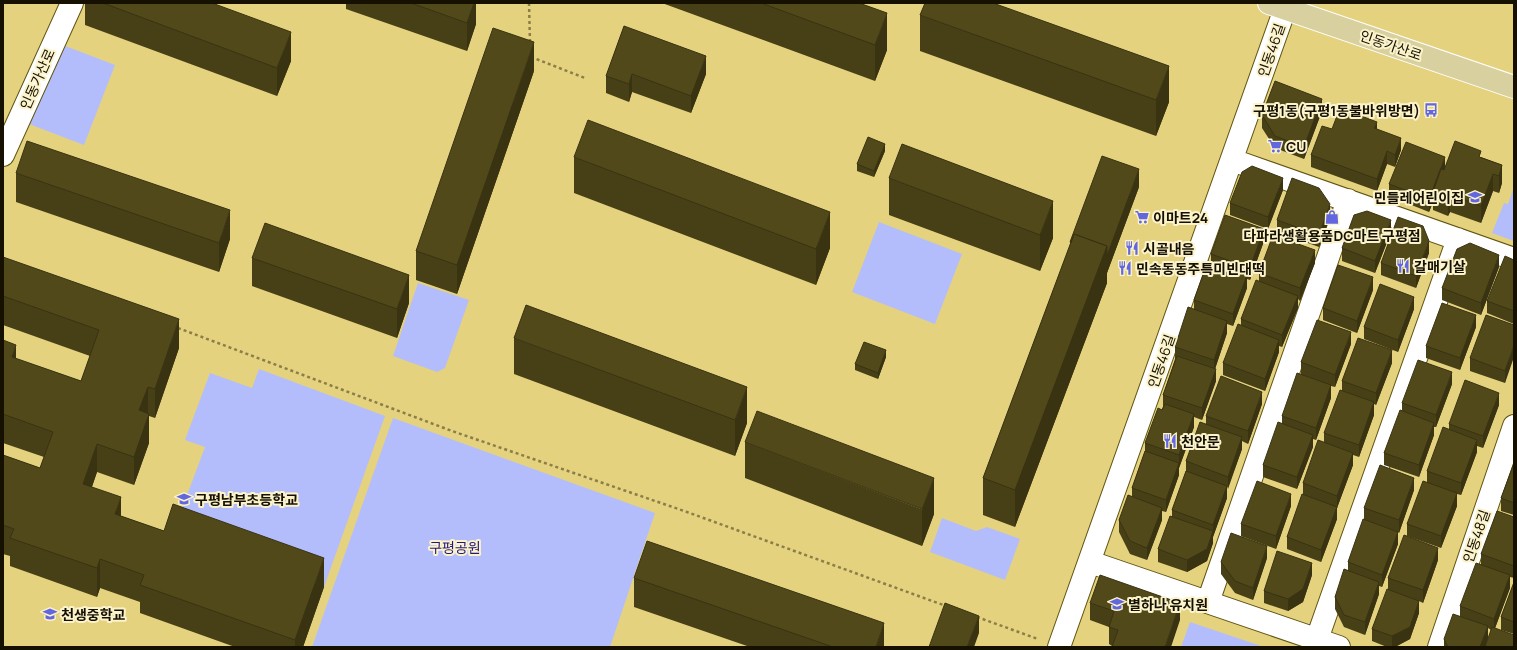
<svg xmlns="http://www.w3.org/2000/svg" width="1517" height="650" viewBox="0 0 1517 650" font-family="Manrope,'Noto Sans KR',sans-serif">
<rect width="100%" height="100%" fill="#e4d27f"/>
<path fill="#b4bdfc" d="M60 44 115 65 84 145 29 124Z
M1514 187V241L1492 233 1504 203 1508 204Z
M879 222 962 254 935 324 852 292Z
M418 283 469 300 445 368 437 372 393 356Z
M259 369 385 416 324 587 173 533 205 447 185 440 210 373 252 388Z
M393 418 655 513 610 647H312Z
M942 518 976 531 987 527 1020 539 1005 580 930 552Z
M1190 622 1264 647H1181Z"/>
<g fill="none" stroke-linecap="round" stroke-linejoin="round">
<defs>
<path id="minor" d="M3 155 72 3
M1232 160 1514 259
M1090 562 1339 647
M1208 602 1348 200
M1317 639 1458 239
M1059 647 1287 3
M1439 647 1514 426"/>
<path id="major" d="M1269 3 1514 87"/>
</defs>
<use href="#minor" stroke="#615410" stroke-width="24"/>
<use href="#major" stroke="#fff" stroke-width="24"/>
<path stroke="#8b7e48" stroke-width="2.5" stroke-dasharray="3 3" stroke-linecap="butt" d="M529 3 530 43
M531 57 585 78
M178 328 452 431 687 512 946 606
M977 617 1038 639"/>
<use href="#minor" stroke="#fff" stroke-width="22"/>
<use href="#major" stroke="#d9d09f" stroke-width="22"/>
</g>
<path fill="#473f16" d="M85 3H212L291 61 277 96 85 25Z
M346 3H476V24L467 51 346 9Z
M662 3H859L887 50 875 81Z
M920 15 1169 102 1156 136 920 51Z
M624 26 706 74 691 113 632 92 629 102 606 93V76Z
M534 71 457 294 416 280V251Z
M1322 111 1304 159 1275 148 1262 128V115Z
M1332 129H1377L1401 150 1395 167 1387 164 1377 191 1311 167V155Z
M885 151 874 177 857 171V164Z
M574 157 830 248 816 285 574 193Z
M1481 157 1502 165V183L1499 193 1493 191 1481 223 1450 212 1448 216 1433 210V202L1429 212 1389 196V184L1445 167Z
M16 173 230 239 219 272 16 202Z
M889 178 1053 238 1040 271 889 215Z
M1139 187 1107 273V283L1015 527 983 515V478L1070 245V242Z
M1283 190 1268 229 1230 215V203Z
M1330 217 1319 247 1277 232V220Z
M1391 232 1375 273 1342 261V248Z
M1264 241 1250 280 1247 279V288L1233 326 1227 324V333L1215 369 1216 381 1202 420 1194 417V427L1179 468V475L1166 512 1162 511V520L1147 560 1130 554 1119 532V520L1132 497V488L1145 451V443L1163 407V395L1175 359V347L1194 309V300L1211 263V254Z
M1429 253 1416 288 1381 275V263Z
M3 257 179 348 155 418 149 416V443L134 485 97 472 92 487 121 516 324 587 303 647H235L140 613V602L100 588 97 597 10 566V556L3 554V455L40 468 44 457 3 443V340L16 359 81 381 90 356 3 325Z
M252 258 409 303 397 338 252 286Z
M1514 260V324L1487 313V301Z
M1315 263 1300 301 1298 299V308L1282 347 1279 346V352L1265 391 1223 375V363L1241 325V319L1259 281V273Z
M1499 267 1481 315 1442 300V288Z
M1373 290 1357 333 1323 320V308Z
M1414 309 1398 352 1364 339V327Z
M1514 325 1505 383 1470 371V358Z
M1476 327 1460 370 1426 358V346Z
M514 338 747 423 735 456 514 374Z
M1351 344 1335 387 1331 386V398L1316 440 1313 439V447L1297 489 1263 477V465L1282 423V416L1301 374V362Z
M886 357 878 379 855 370V364Z
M1392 363 1376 405 1374 404V415L1359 457 1353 455V465L1337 508V519L1321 562 1287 549V537L1303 494V483L1324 442V433L1342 391V381Z
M1452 384 1436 427H1434V435L1419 477 1384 465V453L1402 411V403Z
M1262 404 1248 444 1242 441V449L1227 489V498L1213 537V543L1207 561 1187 572 1158 562V549L1172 516V510L1186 471V461L1206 424V416Z
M1499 405 1483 448 1477 446V452L1461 495 1457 494V506L1441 548 1407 536V524L1427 482V471L1449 430V424Z
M745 442 934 514 922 546 745 478Z
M1514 463V515L1501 511V498Z
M1414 490 1399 533 1398 532V544L1382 587 1379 586V594L1365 635 1344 627 1335 609V597L1348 570V562L1364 520V508Z
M1291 506 1276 549 1241 536V524Z
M1514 517V578L1510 577V588L1495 628 1491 630 1488 628V638L1485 647H1444V639L1460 616V606L1481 565V554Z
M1267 558 1253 600 1235 593 1221 574V562Z
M1438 560 1423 603 1419 601V613L1410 639 1395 647H1387L1372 641V629L1388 590V578Z
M1312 575 1303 602 1288 611 1264 603V591Z
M634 578 884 647H750L634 607Z
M1514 582V634L1501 630V617Z
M1090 603 1180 620 1112 646 1109 644V627L1090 620Z"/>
<path fill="#393312" d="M474 3H476V24L467 51V23Z
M887 13V50L875 81V45Z
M291 32V61L277 96V68Z
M534 42V71L457 294V265Z
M706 56V74L691 113V96Z
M1169 66V102L1156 136V100Z
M632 74V92L629 102V84Z
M1322 99V111L1304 159V147Z
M1377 122V134L1374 128Z
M1401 138V150L1395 167V155Z
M885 144V151L874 177V171Z
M1387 151V164L1377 191V179Z
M1445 157V169L1433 192V202L1429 212V199Z
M1502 165V183L1499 193V176Z
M1139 169V187L1107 273V256Z
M1493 174V191L1481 223V206Z
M1283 178V190L1268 229V217Z
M1450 194V212L1448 216V198Z
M1053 201V238L1040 271V235Z
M1330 204V217L1319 247V235Z
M230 210V239L219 272V243Z
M830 212V248L816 285V249Z
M1391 220V232L1375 273V261Z
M1264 229V241L1250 280V268Z
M1429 241V253L1416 288V276Z
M1107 246V283L1015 527V490Z
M1315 250V263L1300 301V288Z
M1499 255V267L1481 315V303Z
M409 275V303L397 338V309Z
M1247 275V288L1233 326V314Z
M1373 277V290L1357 333V321Z
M1298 296V308L1282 347V335Z
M1414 297V309L1398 352V340Z
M1476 315V327L1460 370V358Z
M179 319V348L155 418V389Z
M1227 321V333L1214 372V360Z
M1351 332V344L1335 387V375Z
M1279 340V352L1265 391V379Z
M16 345V374L12 357Z
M1514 345V357L1505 383V371Z
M886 350V357L878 379V373Z
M1392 350V363L1376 405V393Z
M1216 369V381L1202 420V408Z
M1452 372V384L1436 427V415Z
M1331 385V398L1316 440V428Z
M148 387V415L139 410Z
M747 387V423L735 456V420Z
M1262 392V404L1248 444V431Z
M1499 393V405L1483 448V436Z
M1374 402V415L1359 457V445Z
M149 414V443L134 485V457Z
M1194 414V427L1179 468V455Z
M1434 423V435L1419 477V465Z
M1313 435V447L1297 489V477Z
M1242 437V449L1228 489V477Z
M1477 440V452L1461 495V483Z
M97 444V472L83 512V484Z
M1353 453V465L1337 508V519L1321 562V550L1337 507V496Z
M1179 463V475L1166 512V500Z
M934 478V514L922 546V509Z
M1414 478V490L1399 533V520Z
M1227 486V498L1213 537V543L1207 561 1187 572V560L1213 531V525Z
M1457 493V506L1441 548V536Z
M1291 494V506L1276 549V536Z
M121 497V526L115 514Z
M1162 508V520L1147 560V548Z
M1398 532V544L1382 587V575Z
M1267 546V558L1253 600V588Z
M1438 548V560L1423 603V590Z
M324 558V587L303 647H295V640Z
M100 559V588L97 597V568Z
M1312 563V575L1303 602 1288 611V599Z
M1510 575V588L1494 631V619Z
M1379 582V594L1365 635V622Z
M1419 601V613L1410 639 1395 647H1392V636Z
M1180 603V620L1171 647H1165Z
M979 616V633L974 647H967Z
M884 623V647H876Z
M1488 626V638L1485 647H1480Z"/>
<path fill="#52491a" stroke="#393312" d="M103 3H212L291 32 277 68Z
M411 3H474L467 23Z
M761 3H859L887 13 875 45Z
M925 3H993L1169 66 1156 100 920 15Z
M624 26 706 56 691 96 632 74 629 84 606 76Z
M493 28 534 42 457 265 416 251Z
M1275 81 1322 99 1304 147 1275 136 1262 115Z
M1340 108 1377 122 1374 128 1401 138 1395 155 1387 151 1377 179 1311 155 1322 126 1332 129Z
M588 120 830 212 816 249 574 157Z
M868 137 885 144 874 171 857 164Z
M27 141 230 210 219 243 16 173Z
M1455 141 1481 151 1479 157 1502 165 1499 176 1493 174 1481 206 1450 194 1448 198 1433 192 1441 169 1444 170Z
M1406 142 1445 157 1429 199 1389 184Z
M902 144 1053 201 1040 235 889 178Z
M1102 156 1139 169 1107 256V246L1074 234 1071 243 1070 242Z
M1252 166 1283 178 1268 217 1230 203 1242 172Z
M1292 178 1319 188 1330 204 1319 235 1277 220Z
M1367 211 1391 220 1375 261 1342 248 1354 215Z
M1225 215 1264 229 1250 268 1211 254Z
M1398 217 1423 226 1429 241 1416 276 1381 263Z
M265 223 409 275 397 309 252 258Z
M1074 234 1107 246 1015 490 983 478Z
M1273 235 1315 250 1300 288 1259 273Z
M1470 243 1499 255 1481 303 1442 288 1457 249Z
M1505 256 1514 260V311L1487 301Z
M3 257 179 319 155 389 148 387 139 410 149 414 134 457 97 444 83 484 121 497 115 514 164 531 173 504 324 558 295 640 140 585 144 575 100 559 97 568 10 538 14 529 3 525V455L40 468 53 432 3 414V340L16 345 12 357 81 381 99 330 3 296Z
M1208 261 1247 275 1233 314 1194 300Z
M1338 265 1373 277 1357 321 1323 308Z
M1256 280 1298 296 1282 335 1241 319Z
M1380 284 1414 297 1398 340 1364 327Z
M1442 303 1476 315 1460 358 1426 346Z
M526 305 747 387 735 420 514 338Z
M1188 307 1227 321 1214 360 1175 347Z
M1486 315 1514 325V345L1505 371 1470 358Z
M1317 320 1351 332 1335 375 1301 362Z
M1238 324 1279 340 1265 379 1223 363Z
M1358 338 1392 350 1376 393 1342 381Z
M864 342 886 350 878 373 855 364Z
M1177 356 1216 369 1202 408 1163 395Z
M1418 360 1452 372 1436 415 1402 403Z
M1297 373 1331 385 1316 428 1282 416Z
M1221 376 1262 392 1248 431 1206 416Z
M1465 380 1499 393 1483 436 1449 424Z
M1340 390 1374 402 1359 445 1324 433Z
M1165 404 1194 414 1179 455 1145 443 1158 408 1162 410Z
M1400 410 1434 423 1419 465 1384 453Z
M757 411 934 478 922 509 745 442Z
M1200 422 1242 437 1228 477 1186 461Z
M1278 422 1313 435 1297 477 1263 465Z
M1443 427 1477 440 1461 483 1427 471Z
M1318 440 1353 453 1337 496 1303 483Z
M1145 451 1179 463 1166 500 1132 488Z
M1514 463V503L1501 498Z
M1380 465 1414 478 1399 520 1364 508Z
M1186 471 1227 486 1213 525 1172 510Z
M1257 481 1291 494 1276 536 1241 524Z
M1423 481 1457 493 1441 536 1407 524Z
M1302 494 1337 507 1321 550 1287 537Z
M1128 495 1162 508 1147 548 1130 541 1119 520Z
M1497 511 1514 517V566L1481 554Z
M1170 516 1213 531 1207 549 1187 560 1158 549Z
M1363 519 1398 532 1382 575 1348 562Z
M1231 533 1267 546 1253 588 1235 581 1221 562Z
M1404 535 1438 548 1423 590 1388 578Z
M647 541 884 623 876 647H833L634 578Z
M1277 551 1312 563 1303 589 1288 599 1264 591Z
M1476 563 1510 575 1494 619 1460 606Z
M1344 569 1379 582 1365 622 1344 615 1335 597Z
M1100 575 1180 603 1165 647H1112L1118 630 1109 627 1114 611 1090 603Z
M1514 582V622L1501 617Z
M1387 589 1419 601 1410 627 1392 636 1372 629Z
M945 603 979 616 967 647H929Z
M1453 614 1488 626 1480 647H1448L1444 639Z
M1492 627 1514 635V647H1485Z"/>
<defs>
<symbol id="bus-bare" viewBox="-9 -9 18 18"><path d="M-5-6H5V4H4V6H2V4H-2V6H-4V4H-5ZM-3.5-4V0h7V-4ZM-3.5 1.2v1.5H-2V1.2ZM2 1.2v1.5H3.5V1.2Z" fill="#6367df" stroke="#fbf3cb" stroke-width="2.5" paint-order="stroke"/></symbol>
<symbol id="supermarket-bare" viewBox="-9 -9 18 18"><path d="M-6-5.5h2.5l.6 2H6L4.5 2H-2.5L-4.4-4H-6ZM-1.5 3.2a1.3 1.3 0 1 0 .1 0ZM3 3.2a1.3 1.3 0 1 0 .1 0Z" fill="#6367df" stroke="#fbf3cb" stroke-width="2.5" paint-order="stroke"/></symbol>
<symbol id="school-bare" viewBox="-9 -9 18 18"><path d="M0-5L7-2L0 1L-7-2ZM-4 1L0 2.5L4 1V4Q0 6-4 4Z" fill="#6367df" stroke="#fbf3cb" stroke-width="2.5" paint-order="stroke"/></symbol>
<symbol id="shop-bare" viewBox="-9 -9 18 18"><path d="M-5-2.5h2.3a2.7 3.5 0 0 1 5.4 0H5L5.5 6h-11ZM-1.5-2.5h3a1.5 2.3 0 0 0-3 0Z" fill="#6367df" stroke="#fbf3cb" stroke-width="2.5" paint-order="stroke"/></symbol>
<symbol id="restaurant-bare" viewBox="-9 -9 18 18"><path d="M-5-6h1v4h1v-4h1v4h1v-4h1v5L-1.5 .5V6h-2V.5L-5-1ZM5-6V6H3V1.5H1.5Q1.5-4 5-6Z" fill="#6367df" stroke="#fbf3cb" stroke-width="2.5" paint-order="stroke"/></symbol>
</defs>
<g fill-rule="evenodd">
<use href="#bus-bare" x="1421" y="100" width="20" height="20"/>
<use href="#supermarket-bare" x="1265" y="136" width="20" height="20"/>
<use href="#school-bare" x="1465" y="187" width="20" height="20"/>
<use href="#supermarket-bare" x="1132" y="207" width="20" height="20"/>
<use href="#shop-bare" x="1322" y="207" width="20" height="20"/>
<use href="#restaurant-bare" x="1122" y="238" width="20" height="20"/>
<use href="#restaurant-bare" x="1393" y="256" width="20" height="20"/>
<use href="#restaurant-bare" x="1115" y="258" width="20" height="20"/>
<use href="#restaurant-bare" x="1160" y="431" width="20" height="20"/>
<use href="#school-bare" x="174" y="489" width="20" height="20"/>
<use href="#school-bare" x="1107" y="594" width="20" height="20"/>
<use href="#school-bare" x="40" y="604" width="20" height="20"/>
</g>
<g text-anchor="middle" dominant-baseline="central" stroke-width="4" stroke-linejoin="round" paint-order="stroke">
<g font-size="14" fill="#161000" stroke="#fbf3cb">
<text transform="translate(1391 45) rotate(19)">인동가산로</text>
<text transform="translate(1271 50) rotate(-71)">인동46길</text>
<text transform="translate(37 79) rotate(-66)">인동가산로</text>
<text transform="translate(1161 361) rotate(-71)">인동46길</text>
<text transform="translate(1476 536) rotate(-71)">인동48길</text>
</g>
<g font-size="14" font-weight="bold" fill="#161000" stroke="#fbf3cb" text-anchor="start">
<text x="1420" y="110" text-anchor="end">구평1동(구평1동불바위방면)</text>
<text x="1286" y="146">CU</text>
<text x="1464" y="197" text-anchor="end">민들레어린이집</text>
<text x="1153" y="217">이마트24</text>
<text x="1332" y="235" text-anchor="middle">다파라생활용품DC마트 구평점</text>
<text x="1143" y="248">시골내음</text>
<text x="1414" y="266">갈매기살</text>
<text x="1136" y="268">민속동동주특미빈대떡</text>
<text x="1181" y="441">천안문</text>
<text x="195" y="499">구평남부초등학교</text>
<text x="1128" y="604">별하나 유치원</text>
<text x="61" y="614">천생중학교</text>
</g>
<g font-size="14" fill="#26197d" stroke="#fbf3cb">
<text x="455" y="547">구평공원</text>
</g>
</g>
<rect width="1517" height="650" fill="none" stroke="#161000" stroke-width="8"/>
</svg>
